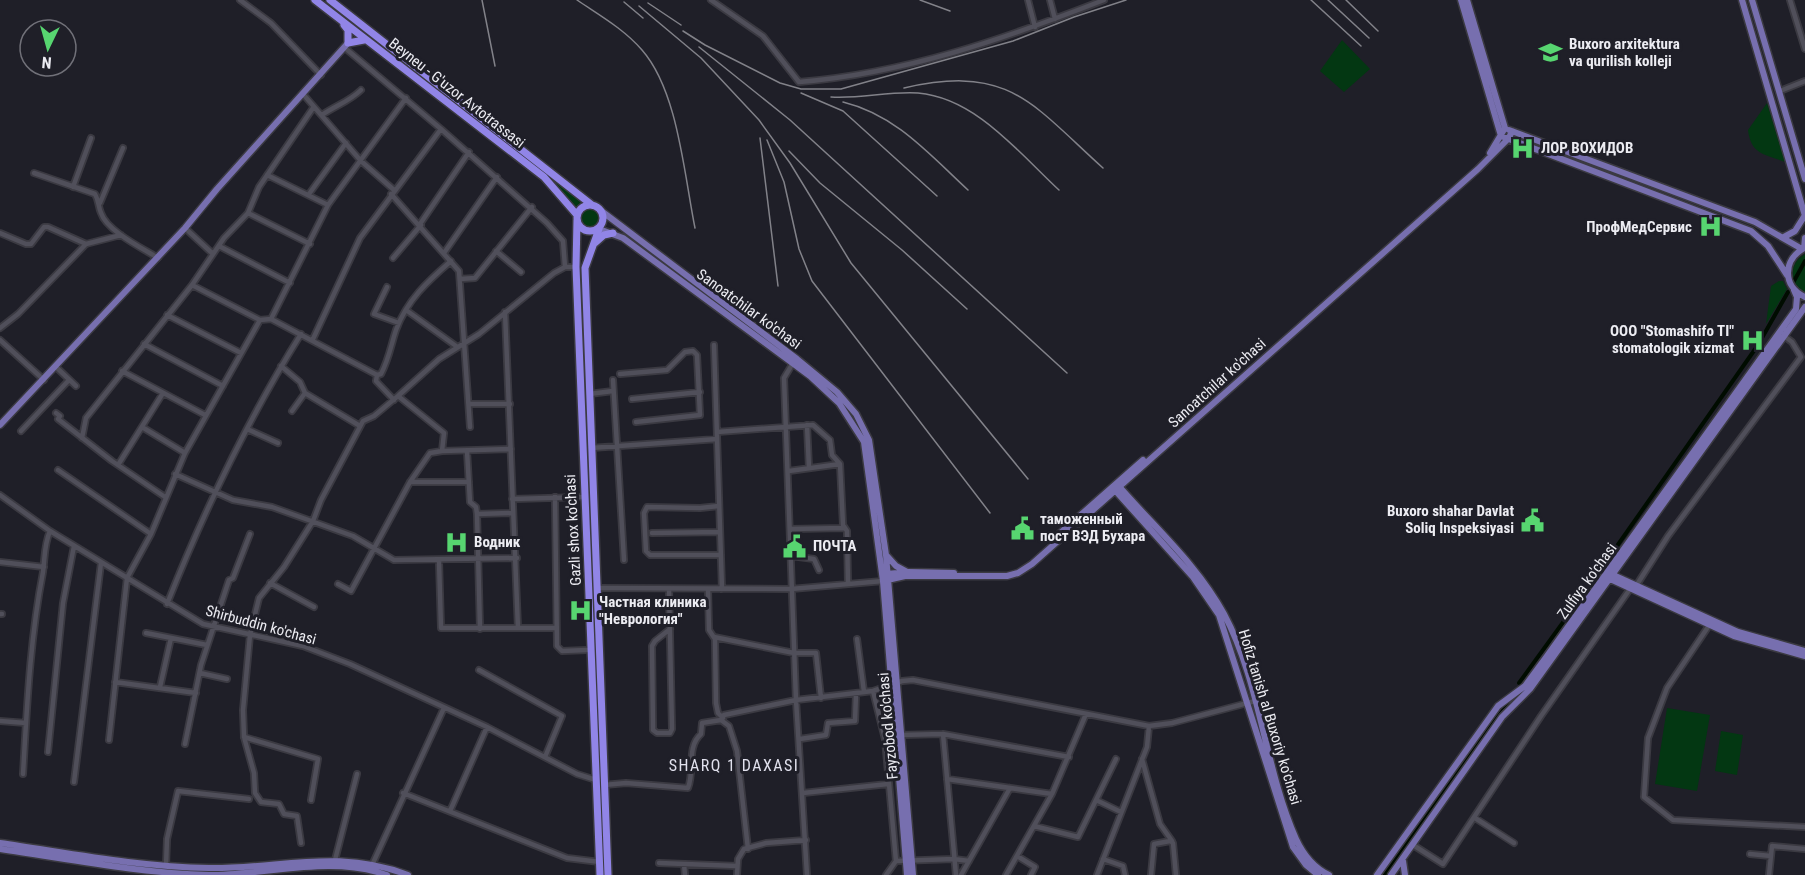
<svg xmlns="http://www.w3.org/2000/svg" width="1805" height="875" viewBox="0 0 1805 875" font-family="'Roboto Condensed',sans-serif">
<rect width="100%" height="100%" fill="#1f1f28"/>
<path fill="#033712" d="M335 10 585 203 576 209 551 180 342 19Z
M1342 40 1370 69 1344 92 1320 71Z
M1767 103 1785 162C1765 154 1751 155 1748 130Z
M581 218a9 9 0 1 1 18 0a9 9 0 1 1-18 0Z
M1805 254V293C1789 283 1788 264 1805 254Z
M1779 281H1783L1787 289 1766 324 1771 286Z
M1667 708 1710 715 1697 791 1655 784Z
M1721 731 1743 735 1737 775 1715 771Z"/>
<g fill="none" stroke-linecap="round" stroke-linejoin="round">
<path stroke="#000c00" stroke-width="4" d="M1794 281 1805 261
M1610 556 1758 345 1788 292
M1519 683 1593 581
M1385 875 1489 727 1514 698"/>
<defs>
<path id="minor" d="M240 0 271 23 321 75
M711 0 763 36 799 82C907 73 1004 39 1104 0
M1028 0 1035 27
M1050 0 1055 19
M1790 0 1805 49
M1780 91 1805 81
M303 94 361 161 394 190
M322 115C335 106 350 101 361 90
M441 129 547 223 563 241 565 267
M34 173 95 194C99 201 98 206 101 213 107 231 142 248 158 258
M267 175 328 205
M73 187 91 138
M309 194 346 143
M391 194 459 271 470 427
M100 203 123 148
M248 213 310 244
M420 224 469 152
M185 228 213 254
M0 233 26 244H31L44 227H48L86 244
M219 246 290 283
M496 251 521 272
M444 253 497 177
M393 258 421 225
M460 279 475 278 532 207
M192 285 260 320 271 319 377 375 376 381 394 400
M387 287 374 314 399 323
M406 310 456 346
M505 312 518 628
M167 315 241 353
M271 319 328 205 406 98
M0 328 18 314 86 244 121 235
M313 339 360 238 441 129 345 48
M0 340 44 380
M144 344 223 386
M714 345 722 589
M793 363 784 378 796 700 807 875
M281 366 300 382 305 393 360 426
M56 367 76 386
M122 371 205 415
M620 374 667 370 685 352 693 351 697 355 700 415 636 422
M377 375 381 374C389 359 391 345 396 330 407 300 428 281 451 261
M613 380 624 560
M589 394 613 391
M398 396 444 433 442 451 511 449
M632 399 700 392
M469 404H510
M292 411 305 393
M56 413 60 416 58 419 112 461 165 497
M807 425 809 468
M142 427 185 453
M247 429 278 443
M21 431 69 380
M717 432 813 425 830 440 832 455 840 464 843 525 847 531 848 584
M82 438 86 418 192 285 224 238 248 213 259 187 313 108
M591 448 717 439
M467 451 470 502 476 507 477 514 480 629
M118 465 163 393
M58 470 151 534
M789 471 840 464
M175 474 233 500 272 507 353 536 394 560 517 558
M410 482H469
M0 495 50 531 203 624 303 646 350 664 487 727 577 774 596 780
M555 497 557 646 562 651 587 650
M512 499 585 497
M719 506 700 508 647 507 644 513 646 551 650 555H721
M477 514 513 513
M790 529 844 528
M652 533 720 532
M791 556 814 559 819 570
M439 561 441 628H555
M0 562 44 567
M270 583 314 607
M338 584 351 591 410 482 430 453 442 451
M1636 586 1668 536 1801 357 1792 342 1784 336
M598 588 791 589 883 581
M669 589 672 729 670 733H657L653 730 652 646 655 641 670 629
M708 589 709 630 715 639 716 703 718 713 723 718
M167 604C204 511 248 419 301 334
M0 614H2
M1710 624 1667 688 1648 738 1644 797 1673 820 1805 827
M146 633 207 645
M714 637 794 653H816L821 698
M857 639 864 692
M479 670 562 716 545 757
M200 673 227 679
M115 682 196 693
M160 687 171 638
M873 691 885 739 896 861 886 875
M721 720 729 726 737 751 748 849
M0 721 26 723
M943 734 956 875
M900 735 943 734 1069 757
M244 737 318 759 311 800
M800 739 826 735 828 723 855 721 856 694
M109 740 127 578 151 534 185 453 260 320
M185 744 201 665 229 580 233 578 250 534
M48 752 63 603 74 546
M1142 759 1160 824 1172 841
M23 774C27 706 30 639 43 572 45 557 44 545 50 531
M947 779 1052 794
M74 782 101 563
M604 785 626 783 688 788C695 771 686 747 701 734L702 723 721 720 724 715 796 700 873 691 902 681 913 680 1149 726 1172 723 1255 701
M403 793 567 858 600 862
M803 793 888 784
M1096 800 1121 812
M450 811 487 727
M1475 818 1514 843
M1034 826 1078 837 1116 759
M301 843 297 816 284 814 279 804 261 802 255 793 254 773 244 737 243 710 250 635 259 598 284 567 313 521 321 500 363 421 374 416 398 396 439 359 479 334 554 273 565 267H576
M1413 845 1443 864 1541 716 1630 589
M1750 854 1771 856
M1017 856 1035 867 1031 875
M1103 859 1123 866 1125 875
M335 860 357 774
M896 861 954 859 969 861
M373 863 444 708
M659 863 737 866
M684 864 685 875
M166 866 167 839 178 791 249 799
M737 875 738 859 744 849 766 843 806 840
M961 875 1010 788
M1006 875 1052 794 1086 714
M1097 875 1147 747 1149 726
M1151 875 1154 844 1170 841 1173 843 1176 875
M1769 875 1772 846 1805 849"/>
<path id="major" d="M1461 0 1501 136 1751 231 1768 246 1787 275
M1467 0 1505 128
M1742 0 1805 216
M1752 0 1805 179
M1509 130 1755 222 1802 249
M1490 153 1505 128
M600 210 797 359 837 392 856 414 869 440 886 555 913 875
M599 229 623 238 810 376 839 403 864 442 883 581 907 875
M1784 237 1795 231 1805 215
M1804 248C1783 260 1782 286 1805 297
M1804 248 1805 238
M0 425 185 228 217 189 348 43
M1117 484C1153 526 1197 564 1224 614 1261 683 1264 767 1296 839 1303 854 1314 868 1329 875
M1113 488 1193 577 1219 615 1293 847 1306 865 1318 875
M1058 535 1143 460
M887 556 896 566 907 572
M1611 574 1738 632 1805 651
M1608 578 1734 636 1805 656
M883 581 905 576H1007L1018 573 1032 564 1478 169 1509 138 1512 131
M883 581 887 574 908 572 954 573
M0 843C69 853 139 867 209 868 281 869 336 848 408 875
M0 849C69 859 139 873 209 875 268 875 330 855 387 875
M1403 861 1405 875
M1377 875 1498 706 1525 686 1547 656 1796 309 1797 297 1794 290
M1391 875 1502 717 1530 689 1805 307"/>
<path id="highway" d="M315 0 544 177 577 215
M330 0 592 205
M344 25 348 30V43L364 40
M577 218a13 13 0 1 1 26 0a13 13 0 1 1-26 0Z
M577 220 576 267 600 875
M599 229 585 268 608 875
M595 243 604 235 613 233"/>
</defs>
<use href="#minor" stroke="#3b3a42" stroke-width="8"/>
<use href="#major" stroke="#3b3a42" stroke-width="9"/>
<use href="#highway" stroke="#3b3a42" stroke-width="10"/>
<use href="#minor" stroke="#504f5a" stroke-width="4.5"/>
<use href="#major" stroke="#776faf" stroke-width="6"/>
<use href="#highway" stroke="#9185e7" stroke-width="7"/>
<path stroke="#828289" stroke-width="1.5" d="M482 0 495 66
M577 0C599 15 624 29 642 50 678 91 684 174 695 228
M920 0 950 11
M1311 0 1361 46
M1328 0 1369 38
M1346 0 1378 31
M624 2 643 18
M648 3 681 25
M639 6 701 58 759 120 790 163 851 263 1028 479
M683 31 705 45 780 83 801 89H841L1013 41 1074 17 1126 0
M699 47 790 120 1067 373
M904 88C1009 64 1031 103 1103 168
M801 93 843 111 937 196
M831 97C860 99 889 91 918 93 976 98 1019 153 1059 190
M843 102C896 115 929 154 968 190
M760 138 778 286
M767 140 784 182 799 249 812 281 990 513
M789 151 820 183 902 250 967 309"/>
</g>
<defs>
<symbol id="university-bare" viewBox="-9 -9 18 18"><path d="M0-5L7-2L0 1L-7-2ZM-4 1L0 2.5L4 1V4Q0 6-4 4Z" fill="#57d570" stroke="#1f1f28" stroke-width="2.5" paint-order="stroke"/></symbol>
<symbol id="hospital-bare" viewBox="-9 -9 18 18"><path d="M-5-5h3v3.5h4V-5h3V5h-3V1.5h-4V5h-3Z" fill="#57d570" stroke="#1f1f28" stroke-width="2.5" paint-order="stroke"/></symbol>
<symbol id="civic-bare" viewBox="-9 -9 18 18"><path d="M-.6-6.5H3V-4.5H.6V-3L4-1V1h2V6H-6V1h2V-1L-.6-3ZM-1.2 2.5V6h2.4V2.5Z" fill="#57d570" stroke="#1f1f28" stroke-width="2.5" paint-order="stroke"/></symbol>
</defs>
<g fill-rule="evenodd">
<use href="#university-bare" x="1534" y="36" width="33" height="33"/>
<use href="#hospital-bare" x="1506" y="132" width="33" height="33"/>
<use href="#hospital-bare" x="1694" y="210" width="33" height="33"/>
<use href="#hospital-bare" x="1736" y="324" width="33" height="33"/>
<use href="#civic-bare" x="1516" y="504" width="33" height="33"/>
<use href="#civic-bare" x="1006" y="512" width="33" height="33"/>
<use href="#hospital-bare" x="440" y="526" width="33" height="33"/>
<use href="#civic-bare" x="778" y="530" width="33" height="33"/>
<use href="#hospital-bare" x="564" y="594" width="33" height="33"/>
</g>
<g text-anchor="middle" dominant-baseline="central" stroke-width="6" stroke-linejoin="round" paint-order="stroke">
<g font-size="15" font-weight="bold" fill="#ececf2" stroke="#1f1f28" text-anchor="start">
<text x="1569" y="44">Buxoro arxitektura<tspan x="1569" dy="17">va qurilish kolleji</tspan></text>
<text x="1541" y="148">ЛОР ВОХИДОВ</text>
<text x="1692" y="227" text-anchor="end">ПрофМедСервис</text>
<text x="1734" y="331" text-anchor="end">OOO "Stomashifo TI"<tspan x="1734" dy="17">stomatologik xizmat</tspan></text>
<text x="1514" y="511" text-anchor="end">Buxoro shahar Davlat<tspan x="1514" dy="17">Soliq Inspeksiyasi</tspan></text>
<text x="1040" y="519">таможенный<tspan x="1040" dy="17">пост ВЭД Бухара</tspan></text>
<text x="474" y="542">Водник</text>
<text x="813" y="546">ПОЧТА</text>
<text x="599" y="602">Частная клиника<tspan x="599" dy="17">"Неврология"</tspan></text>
</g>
<g font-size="15" fill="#ececf2" stroke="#1f1f28">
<text transform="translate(457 93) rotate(38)">Beyneu - G'uzor Avtotrassasi</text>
<text transform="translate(749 309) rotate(36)">Sanoatchilar ko'chasi</text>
<text transform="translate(1217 383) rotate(-42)">Sanoatchilar ko'chasi</text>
<text transform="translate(573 530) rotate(-93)">Gazli shox ko'chasi</text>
<text transform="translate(1587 581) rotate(-54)">Zulfiya ko'chasi</text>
<text transform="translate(261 625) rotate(15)">Shirbuddin ko'chasi</text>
<text transform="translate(1270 717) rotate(73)">Hofiz tanish al Buxoriy ko'chasi</text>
<text transform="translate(888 726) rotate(-95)">Fayzobod ko'chasi</text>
</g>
<g font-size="16" letter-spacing="1.5" fill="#e1e1ed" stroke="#1f1f28">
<text x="734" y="765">SHARQ 1 DAXASI</text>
</g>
</g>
<g transform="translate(48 48) rotate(185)"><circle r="28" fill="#1f1f28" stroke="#717179" stroke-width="1.5"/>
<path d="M0-4.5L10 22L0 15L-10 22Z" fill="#57d570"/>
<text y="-9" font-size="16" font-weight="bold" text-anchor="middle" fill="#ececf2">N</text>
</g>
</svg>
